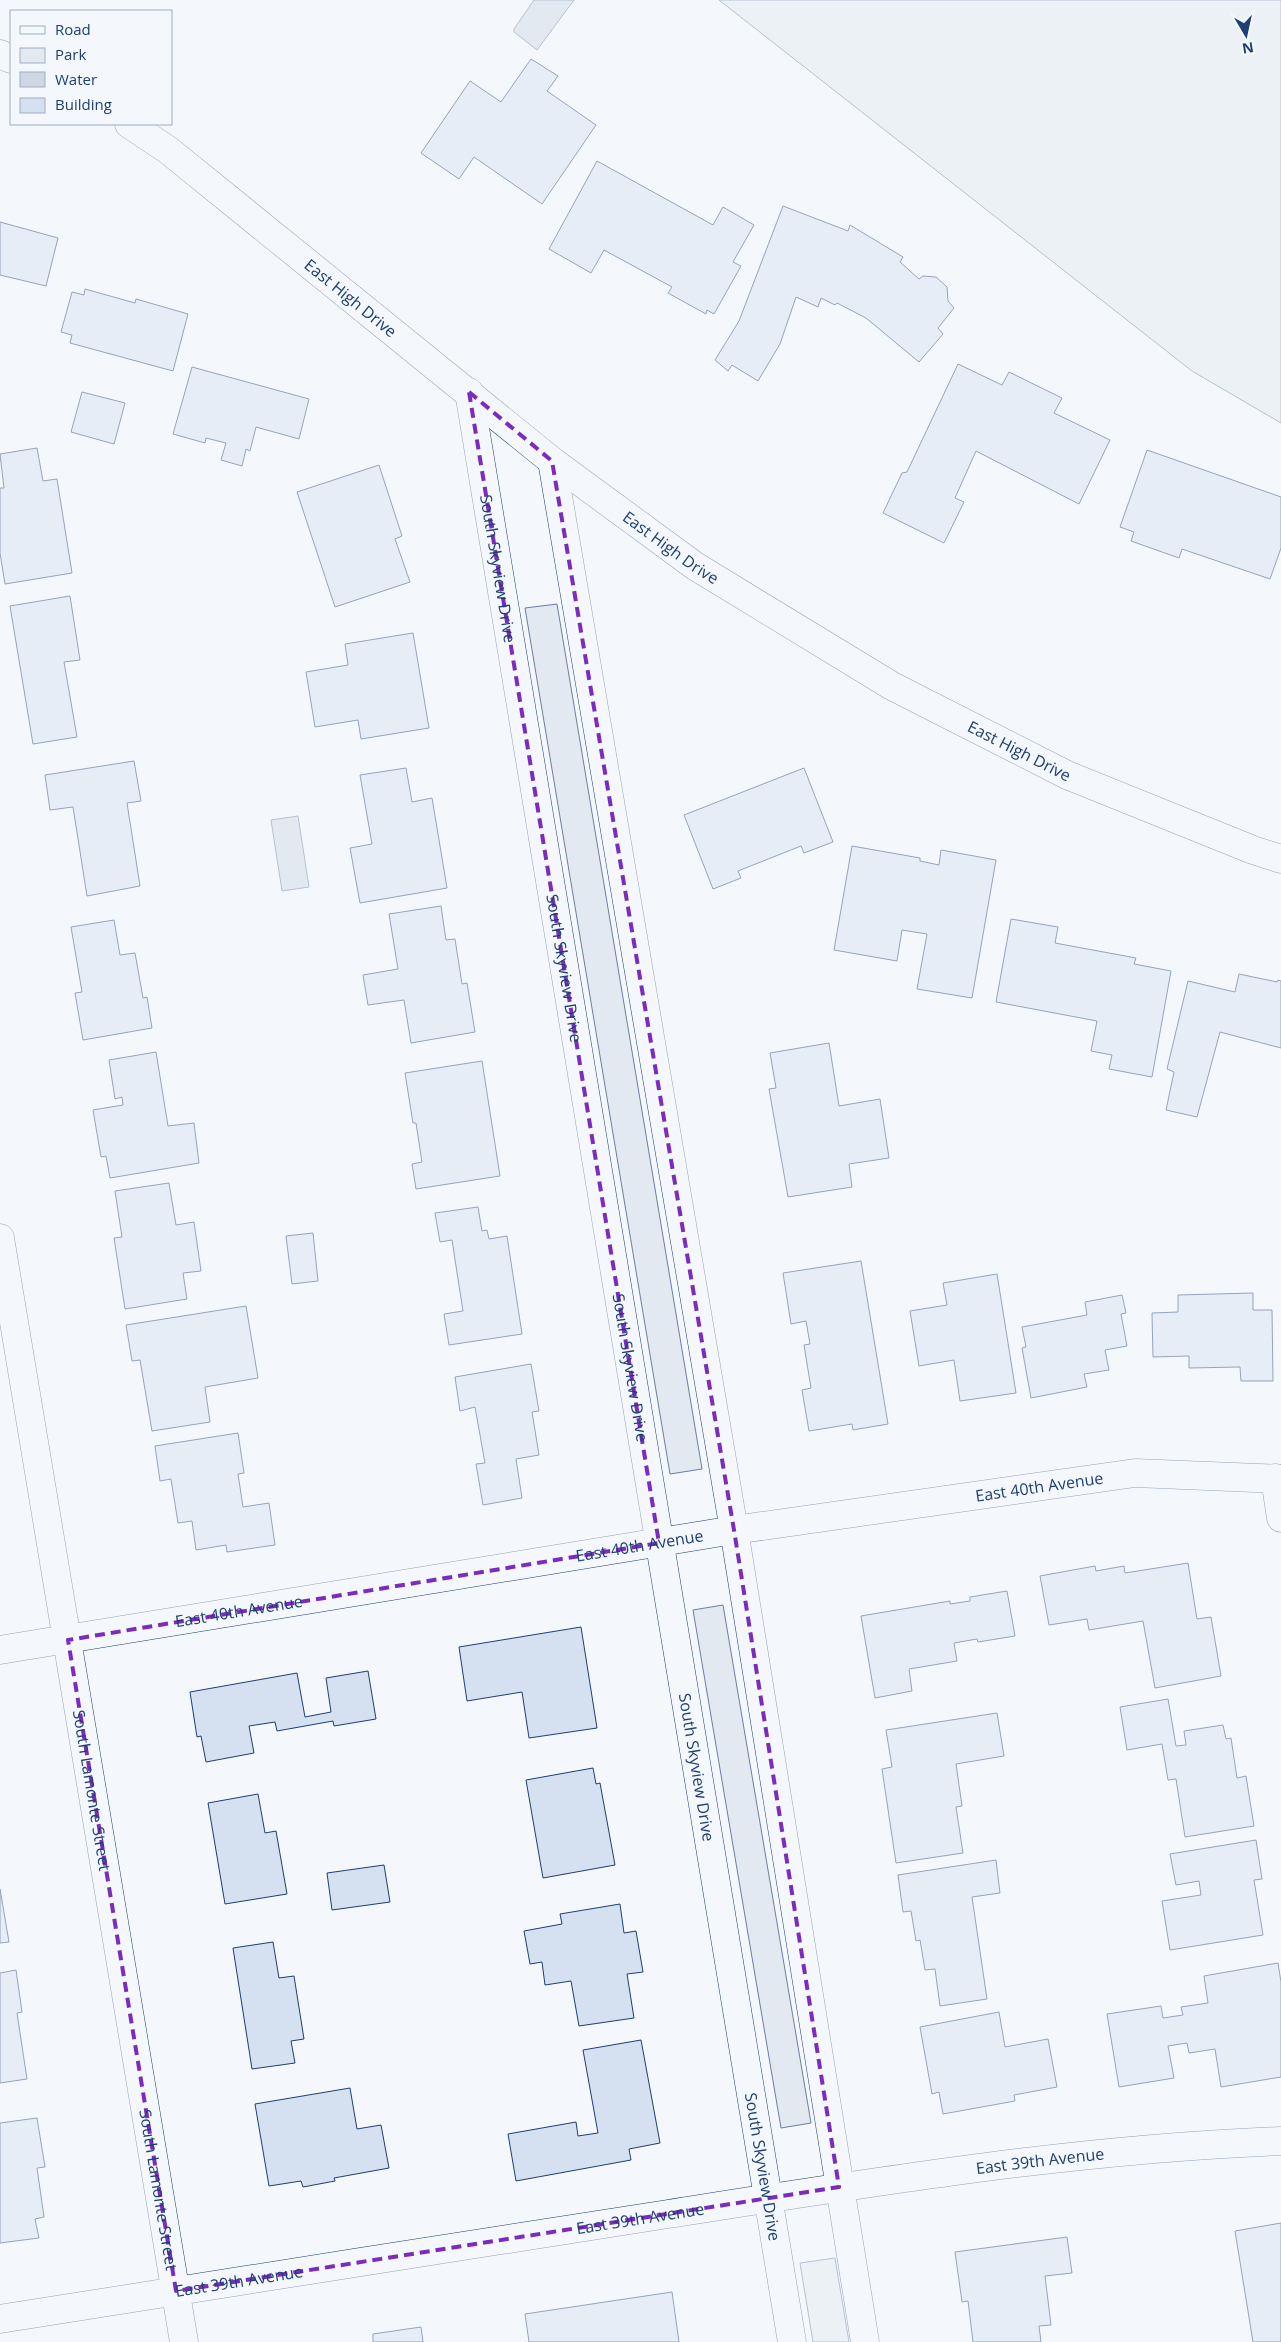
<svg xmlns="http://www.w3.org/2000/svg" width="1281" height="2342" viewBox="0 0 1281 2342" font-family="'Open Sans',sans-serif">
<rect width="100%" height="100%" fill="#f4f7fb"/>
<path fill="#e3e9f0" stroke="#687fa3" d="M719 0H1281V423L1192 371Z
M557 604 702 1469 670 1474 525 608Z
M723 1605 811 2123 781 2128 693 1610Z
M835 2258 849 2342H813L800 2263Z"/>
<path fill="#cfd7e4" stroke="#687fa3" d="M534 0H574L537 50 514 32V29Z
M298 816 309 887 282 891 271 820Z"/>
<path fill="#d5e0f0" stroke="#1d3f73" d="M531 59 558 76 547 91 596 125 542 204 474 157 459 179 421 153 470 81 501 102Z
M597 161 713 225 723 207 754 225 733 262 741 266 714 314 707 310 706 314 668 293 672 287 604 250 591 273 549 249Z
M783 206 848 231 850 225 903 257 900 262 919 279 923 276 936 277 947 287 948 301 954 308 938 328 943 334 919 362 866 318 837 303 835 305 821 298 818 307 796 297 780 344 758 381 732 365 728 371 715 360 739 321Z
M0 222 58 238 46 286 0 275Z
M85 289 135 303 136 299 188 314 173 371 70 343 72 335 61 332 72 292 84 295Z
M958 364 1002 385 1009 372 1062 398 1054 413 1110 440 1079 504 976 451 955 498 964 502 944 543 883 513 902 473 907 472Z
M192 367 309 399 299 439 256 427 250 451 246 449 242 466 221 460 226 443 206 438 205 443 173 434Z
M82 392 125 403 114 444 71 432Z
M37 448 43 481 57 479 72 573 5 584 0 553V488H4L0 454Z
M1147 450 1281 497V548L1270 579 1182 549 1179 558 1131 541 1134 532 1120 527Z
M379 465 402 536 395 539 410 582 335 607 297 492Z
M70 596 80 660 64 662 77 737 33 744 10 606Z
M413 633 429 728 361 739 358 720 315 727 306 672 348 665 345 644Z
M134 761 141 801 127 803 140 886 87 896 73 807 50 810 45 775Z
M406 768 412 802 432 798 447 888 360 903 350 848 372 844 360 775Z
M804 768 833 842 804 853 801 846 738 871 741 878 713 889 684 815Z
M852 846 920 858V861L939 865 941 850 996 860 972 998 917 989 927 934 902 930 897 961 834 950Z
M441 906 446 940 455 939 462 984 467 983 475 1032 411 1043 404 1000 368 1005 363 975 398 969 389 914Z
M1011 919 1058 927 1055 943 1136 958 1134 964 1171 971 1152 1077 1109 1069 1112 1055 1091 1051 1097 1021 996 1002Z
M114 920 120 955 135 953 143 998 147 997 152 1028 83 1040 75 993 82 992 71 927Z
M1239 974 1277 982 1278 980 1281 981V1048L1220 1032 1197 1117 1166 1110 1174 1072 1167 1069 1188 981 1235 992Z
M829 1043 839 1106 880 1099 889 1158 849 1164 852 1187 788 1197 769 1089 776 1088 770 1053Z
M156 1052 168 1126 194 1123 199 1163 110 1178 106 1156 101 1157 93 1110 123 1105 122 1097 115 1099 109 1060Z
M482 1061 500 1176 416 1189 412 1164 422 1162 416 1123H413L405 1073Z
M169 1183 176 1225 194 1222 201 1271 183 1273 187 1299 125 1309 114 1238 122 1237 115 1191Z
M478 1207 482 1231 487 1230 489 1239 507 1236 522 1334 449 1345 444 1314 463 1311 452 1240 440 1242 435 1213Z
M313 1233 318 1281 292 1284 286 1236Z
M861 1261 888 1424 853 1430 852 1424 809 1431 802 1390 811 1388 804 1345 810 1344 806 1321 791 1324 783 1273Z
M997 1274 1016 1393 960 1401 954 1360 919 1366 910 1311 947 1305 943 1283Z
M1253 1293V1310H1272L1273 1381H1241L1240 1367 1189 1368V1356L1153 1357 1152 1313 1178 1312V1295Z
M1122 1295 1126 1313 1121 1314 1127 1346 1105 1350 1109 1370 1084 1374 1087 1387 1031 1398 1022 1348 1026 1347 1022 1327 1087 1315 1085 1302Z
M246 1306 258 1378 205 1387 210 1422 152 1431 140 1360 132 1361 126 1325Z
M531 1364 539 1411 532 1412 539 1455 516 1459 522 1498 483 1505 476 1464 485 1463 475 1407 460 1411 455 1377Z
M238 1433 244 1473 238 1474 243 1507 269 1503 275 1545 227 1552 226 1545 196 1550 192 1521 178 1523 171 1479 160 1481 155 1446Z
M1188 1563 1197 1619 1211 1617 1221 1676 1155 1688 1143 1621 1089 1630 1087 1619 1049 1625 1040 1576 1095 1566 1096 1571 1124 1566 1125 1573Z
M1007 1591 1015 1636 978 1642 977 1639 954 1643 957 1661 909 1669 912 1691 875 1698 861 1616 950 1601V1604L970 1601V1597Z
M581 1627 597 1728 529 1738 522 1692 467 1701 459 1647Z
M368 1671 376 1719 334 1726 333 1721 277 1731 275 1722 249 1726 254 1753 206 1762 201 1736 197 1737 190 1692 297 1673 305 1717 331 1712 326 1678Z
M1168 1699 1176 1746 1186 1745 1184 1731 1223 1725 1226 1739 1231 1738 1237 1778 1246 1776 1254 1826 1185 1837 1176 1779 1168 1780 1162 1744 1127 1750 1120 1707Z
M997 1713 1004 1756 956 1764 962 1806 956 1807 963 1853 896 1863 882 1769 892 1767 886 1730Z
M593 1768 596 1784 600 1783 615 1865 543 1878 526 1780Z
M258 1794 265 1833 276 1831 287 1894 225 1904 208 1803Z
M1256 1840 1262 1879 1254 1880 1263 1935 1170 1950 1162 1901 1201 1895 1199 1881 1176 1885 1170 1854Z
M996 1860 1000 1893 972 1897 987 1999 940 2006 935 1969 925 1970 920 1940 916 1941 911 1911 903 1912 898 1875Z
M384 1865 390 1902 332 1910 327 1873Z
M0 1889 9 1942 0 1943Z
M620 1904 624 1933 636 1931 643 1972 627 1974 634 2018 579 2026 571 1981 545 1985 542 1962 530 1964 524 1931 562 1924 560 1914Z
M273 1942 279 1978 294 1976 304 2039 291 2041 295 2063 252 2069 233 1948Z
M1278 1963 1281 1982V2077L1221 2087 1215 2049 1189 2053 1187 2043 1168 2046 1174 2078 1119 2087 1107 2014 1161 2006 1163 2018 1183 2015 1181 2007 1208 2003 1204 1976Z
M16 1970 22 2012 17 2013 27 2079 0 2083V1973Z
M999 2012 1005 2047 1048 2039 1057 2087 1014 2095 1015 2101 943 2114 939 2092 932 2094 920 2027Z
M641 2040 660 2143 629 2149 631 2160 516 2181 508 2134 576 2122 578 2136 598 2133 583 2050Z
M350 2088 357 2129 381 2125 389 2168 334 2178 335 2181 303 2187 301 2181 269 2186 255 2104Z
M37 2118 45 2167 37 2168 44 2217 35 2219 39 2238 0 2243V2123Z
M1281 2223V2342H1253L1235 2231Z
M1067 2237 1072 2273 1045 2276 1051 2325 1039 2326 1041 2342H973L968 2301 962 2302 955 2252Z
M672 2292 679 2342H529L525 2314Z
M421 2327 423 2342H373V2334Z"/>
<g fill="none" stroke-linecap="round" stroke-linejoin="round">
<defs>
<g id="street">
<path id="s1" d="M469 392 792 2342"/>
<path d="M552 461 734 1530 865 2342"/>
<path id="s2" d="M0 1238 184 2342"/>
<path d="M1275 1478 1281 1518"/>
<path id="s3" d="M0 1650 734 1530 1135 1473 1281 1479"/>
<path id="s4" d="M0 2319C223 2283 445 2249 668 2214 872 2182 1075 2149 1281 2141"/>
</g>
<g id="secondary">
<path d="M0 54 11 59"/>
<path id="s5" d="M129 124 168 150 552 461 695 566 892 686 1067 775 1253 850 1281 859"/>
</g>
</defs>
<use href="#street" stroke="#1d3f73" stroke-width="29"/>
<use href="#secondary" stroke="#1d3f73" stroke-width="29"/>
<use href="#street" stroke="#f4f7fb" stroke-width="28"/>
<use href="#secondary" stroke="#f4f7fb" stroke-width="28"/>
</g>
<path d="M0 0H1281V2342H0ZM469 392 552 461 734 1530 839 2187 176 2291 68 1640 659 1543Z" fill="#f4f7fb" fill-opacity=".55" fill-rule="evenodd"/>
<path fill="none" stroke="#7b2cbf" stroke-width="4" stroke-dasharray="10 6" stroke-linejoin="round" d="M469 392 552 461 734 1530 839 2187 176 2291 68 1640 659 1543Z"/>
<g text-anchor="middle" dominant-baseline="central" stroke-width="4" stroke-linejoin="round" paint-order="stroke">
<g font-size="16" fill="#1d3f73" stroke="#f4f7fb">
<text stroke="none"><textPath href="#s5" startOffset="282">East High Drive</textPath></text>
<text stroke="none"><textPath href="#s5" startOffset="688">East High Drive</textPath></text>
<text stroke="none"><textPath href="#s1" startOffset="179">South Skyview Drive</textPath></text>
<text stroke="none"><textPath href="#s5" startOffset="1092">East High Drive</textPath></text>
<text stroke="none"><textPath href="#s1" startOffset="584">South Skyview Drive</textPath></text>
<text stroke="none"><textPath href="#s1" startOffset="989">South Skyview Drive</textPath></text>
<text stroke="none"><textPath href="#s3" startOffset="1052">East 40th Avenue</textPath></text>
<text stroke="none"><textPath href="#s3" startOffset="648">East 40th Avenue</textPath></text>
<text stroke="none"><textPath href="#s3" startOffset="242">East 40th Avenue</textPath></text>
<text stroke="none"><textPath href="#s1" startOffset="1394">South Skyview Drive</textPath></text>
<text stroke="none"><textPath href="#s2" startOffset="560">South Lamonte Street</textPath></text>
<text stroke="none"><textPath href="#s4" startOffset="1052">East 39th Avenue</textPath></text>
<text stroke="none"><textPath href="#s1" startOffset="1799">South Skyview Drive</textPath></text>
<text stroke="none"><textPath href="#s2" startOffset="965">South Lamonte Street</textPath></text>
<text stroke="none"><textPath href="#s4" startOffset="648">East 39th Avenue</textPath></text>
<text stroke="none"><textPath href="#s4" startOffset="242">East 39th Avenue</textPath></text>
</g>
</g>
<rect x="10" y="10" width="162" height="115" fill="#f4f7fb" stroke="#9eadc5"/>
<rect x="20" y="26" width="25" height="8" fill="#f4f7fb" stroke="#9eadc5"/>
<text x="55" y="35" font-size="15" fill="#1d3f73">Road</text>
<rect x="20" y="48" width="25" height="15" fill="#e3e9f0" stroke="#9eadc5"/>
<text x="55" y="60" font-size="15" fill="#1d3f73">Park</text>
<rect x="20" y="72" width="25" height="15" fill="#cfd7e4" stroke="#9eadc5"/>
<text x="55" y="85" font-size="15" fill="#1d3f73">Water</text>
<rect x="20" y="98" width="25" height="15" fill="#d5e0f0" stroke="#9eadc5"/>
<text x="55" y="110" font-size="15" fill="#1d3f73">Building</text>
<g transform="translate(1246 35) rotate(171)" stroke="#f4f7fb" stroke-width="4" paint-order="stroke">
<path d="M0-4L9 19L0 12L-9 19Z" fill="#1d3f73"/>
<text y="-8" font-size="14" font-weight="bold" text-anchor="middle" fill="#1d3f73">N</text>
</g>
</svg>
